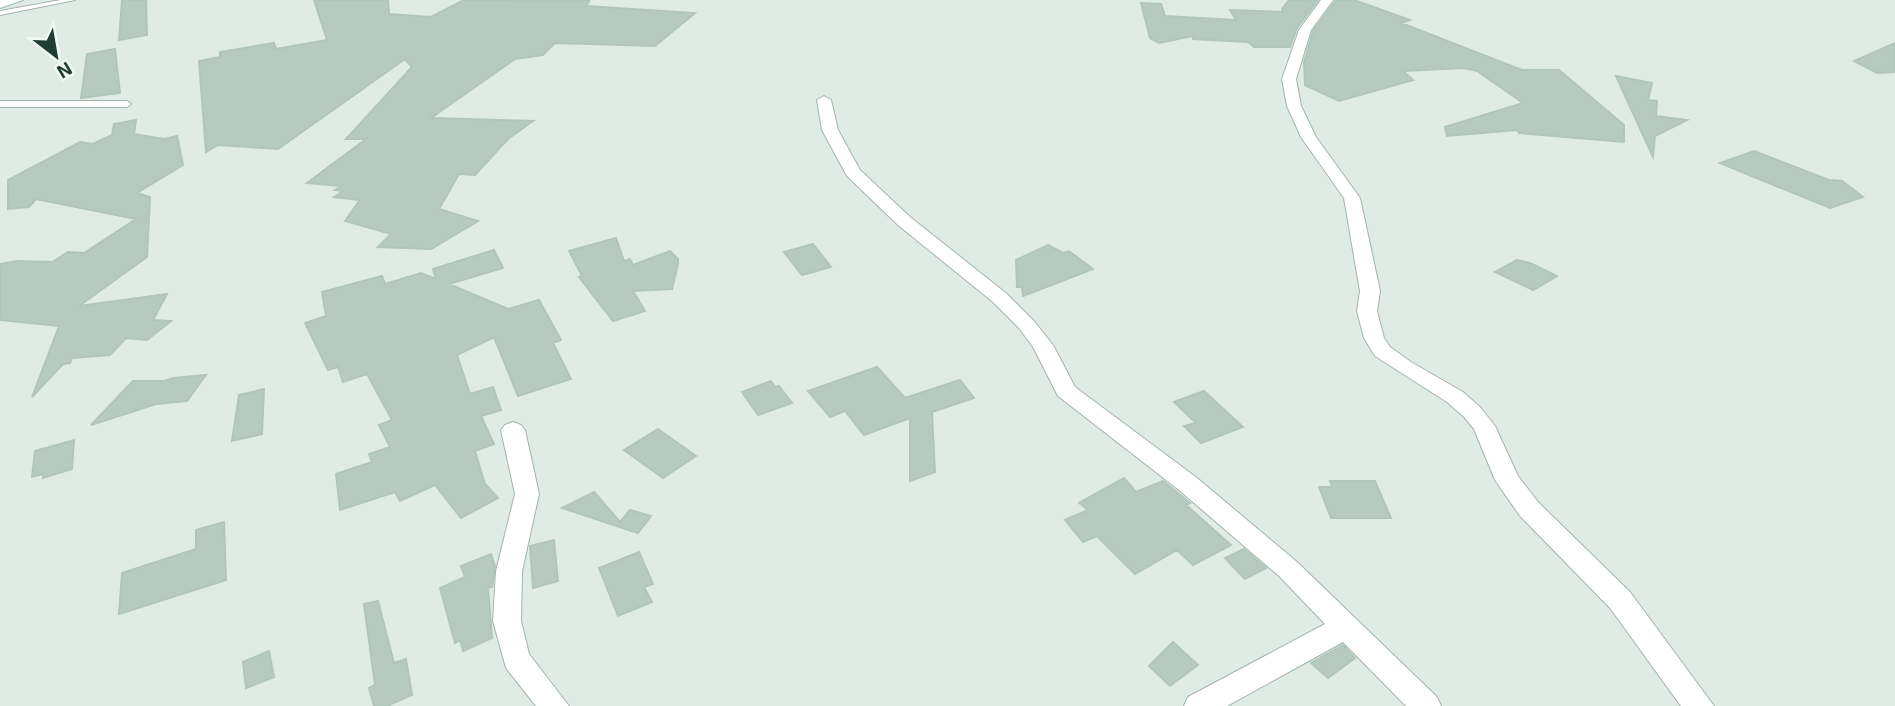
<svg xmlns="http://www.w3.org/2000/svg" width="1895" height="706" viewBox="0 0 1895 706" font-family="'Exo 2',sans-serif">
<rect width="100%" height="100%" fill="#dfece5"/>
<path fill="#b7cac0" stroke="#b1c6bb" stroke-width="2" d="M122 0H146L147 35 119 40Z
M314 0H388L389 14 431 17 464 0 589 1 586 6 695 13 655 46 555 43 543 55 515 59 431 118 533 121 508 139 475 175 459 174 439 209 478 221 431 249 378 247 391 234 345 221 360 200 334 197 343 191 335 190 341 186 307 183 366 139H346L412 67 405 59 278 149 218 145 206 152 199 61 220 57V52L274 43 276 49 327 40Z
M1289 0H1318L1297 28 1290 47H1254L1248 42 1193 39V36L1159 43 1150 38 1141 3 1161 4 1165 16 1236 20 1230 10 1283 12 1282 9Z
M1336 0H1354L1410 20 1401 23 1522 70H1559L1624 125V142L1519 133 1517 130 1447 136 1445 127 1523 103 1477 71 1464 68 1403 71 1413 80 1339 101 1305 85 1304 62 1313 31Z
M1895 43V72L1877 73 1854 61Z
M115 49 120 93 81 98 87 54Z
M1616 76 1652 83 1648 100 1657 101 1656 116 1687 120 1655 136 1653 157Z
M136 120 134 134 164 139 177 136 183 165 137 193 150 197 147 257 79 306 167 294 153 320 171 321 147 340 126 338 110 355 72 358 70 363 63 364 32 397 59 326 0 320V264L18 261 52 262 68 252 84 253 136 219 36 199 29 207 8 209V180L80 142 93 144 112 135 114 124Z
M1754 151 1829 180 1842 181 1863 197 1830 208 1720 163Z
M616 238 624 261 630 259 633 265 670 251 678 259V264L672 289 633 291 645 311 613 321 579 277 582 276 569 251Z
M813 244 831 267 802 275 784 252Z
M1048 245 1063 253 1069 251 1093 269 1023 296 1022 287H1017L1016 260Z
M494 250 503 268 449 284 508 309 539 300 561 340 553 343 571 379 518 396 494 337 457 355 470 394 493 387 501 410 481 416 494 444 475 451 485 484 498 498 461 518 435 485 400 501 395 492 340 510 336 474 372 462 369 454 390 447 379 425 392 420 367 374 343 382 338 367 328 370 305 323 326 316 322 292 382 276 385 284 421 273 436 279 433 269Z
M1517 260 1530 263 1557 276 1533 290 1495 272Z
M877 367 905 398 960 380 974 398 932 412 935 472 910 481V418L864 435 845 411 830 417 808 391Z
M206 375 187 401 156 404 91 425 133 381H165L173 378Z
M771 381 775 387 779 386 792 403 758 415 742 392Z
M264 389 262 434 232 441 239 395Z
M1204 391 1243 427 1201 443 1184 426 1196 423 1174 402Z
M658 429 696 456 663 478 624 450Z
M74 440 72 469 43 478V474L32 477 35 451Z
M1124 478 1136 492 1163 481 1190 503 1186 505 1231 545 1193 565 1177 550 1135 574 1097 536 1083 542 1065 520 1088 510 1079 503Z
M1330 481H1375L1391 518H1331L1319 487H1332Z
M594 492 620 522 630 510 651 516 638 533 562 508Z
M224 522 226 580 119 614 122 573 196 549V530Z
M554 540 558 581 533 588 530 546Z
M1244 549 1266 568 1245 579 1225 558Z
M639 552 653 584 644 587 652 602 618 616 599 568Z
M491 554 495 566 492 587 488 588 492 638 463 651 460 640 455 643 440 588 465 577 461 566Z
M378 601 394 663 406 659 412 695 387 706H374L369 688 375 685 364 604Z
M1173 642 1198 665 1170 686 1149 666Z
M1343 645 1355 658 1328 678 1311 663Z
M269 651 274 677 246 688 243 662Z"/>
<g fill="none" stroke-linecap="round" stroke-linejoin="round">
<defs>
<path id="lane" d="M61 0H75L0 15V11Z
M0 101H127L131 104 127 107H0Z"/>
<path id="street" d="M1321 0H1333L1311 30 1296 79 1301 106 1316 137 1360 198 1380 291 1377 311 1384 338 1390 347 1411 362 1463 392 1480 407 1495 426 1518 476 1538 502 1630 592 1714 706H1681L1610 608 1520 516 1495 480 1474 429 1464 417 1447 402 1375 356 1364 338 1357 311 1360 291 1344 198 1301 137 1287 106 1282 79 1299 30Z
M824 96 831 100 838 130 860 170 910 217 1007 294 1033 320 1053 345 1075 387 1197 478 1297 562 1437 697 1441 706H1406L1343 642 1227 706H1184L1188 697 1325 624 1279 576 1179 490 1058 396 1033 347 1019 328 993 302 898 225 847 176 822 130 817 100Z
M513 422 521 425 525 430 539 494 522 571 521 621 529 654 569 706H536L506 668 493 621 496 571 515 494 501 430 505 425Z"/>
<path id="secondary" d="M0 0H23L0 8Z"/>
</defs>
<use href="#lane" stroke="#a2b4ac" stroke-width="2"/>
<use href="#street" stroke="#a2b4ac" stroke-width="2"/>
<use href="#secondary" stroke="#9fbbaf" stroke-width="2"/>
<use href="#lane" fill="#fff" fill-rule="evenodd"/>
<use href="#street" fill="#fff" fill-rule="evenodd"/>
<use href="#secondary" fill="#fff" fill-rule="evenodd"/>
</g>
<g transform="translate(56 56) rotate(149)" stroke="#f0f8f3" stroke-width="5" paint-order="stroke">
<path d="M0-5L12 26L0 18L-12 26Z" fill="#1f3d32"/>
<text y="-10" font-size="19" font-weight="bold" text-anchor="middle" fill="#1f3d32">N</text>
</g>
</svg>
